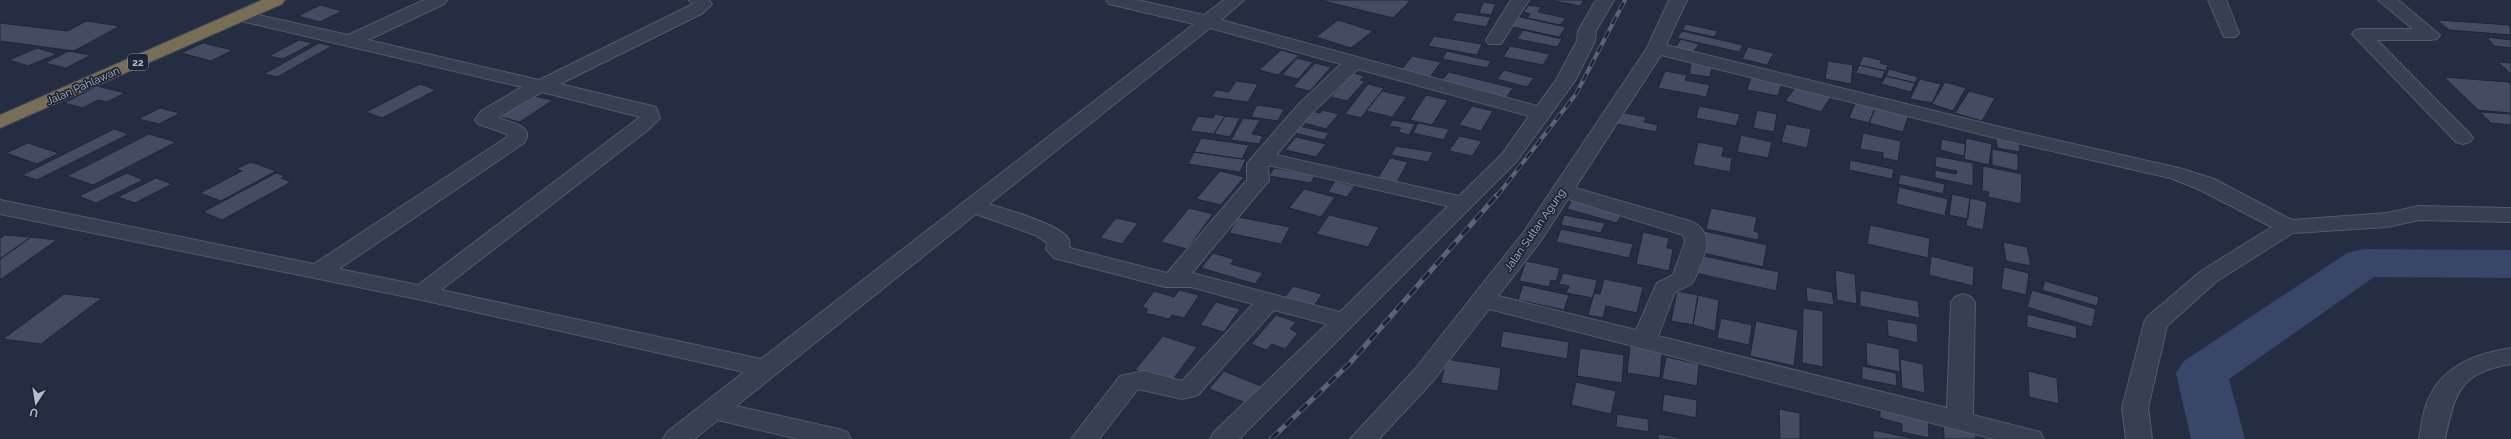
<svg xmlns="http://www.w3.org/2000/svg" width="2511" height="439" viewBox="0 0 2511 439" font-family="Raleway,sans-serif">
<rect width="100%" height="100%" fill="#242d41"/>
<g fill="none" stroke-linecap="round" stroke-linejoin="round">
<path fill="#374669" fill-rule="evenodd" d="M2364 249 2511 250V278L2374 277 2229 379 2245 439H2191L2176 373 2184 361 2347 253Z"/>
</g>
<path fill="#434c63" stroke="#1f2638" d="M1319 0H1407L1410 1 1393 18Z
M1549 0H1584L1580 6Z
M1483 2 1496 4 1491 15 1479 13Z
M320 5 342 11 320 22 298 16Z
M1529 5 1541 7 1538 12 1566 18 1560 25 1527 18 1530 14 1523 12Z
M1457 12 1491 17 1486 27 1452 21Z
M1516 16 1566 27 1559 37 1508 26Z
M1338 20 1373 31 1351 48 1316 37Z
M2437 20 2510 25 2511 35 2449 30Z
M86 21 120 26 74 51 0 41V23L68 31Z
M1686 24 1718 31 1714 37 1682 30Z
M1523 30 1562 39 1557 47 1517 39Z
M1682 31 1743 45 1739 52 1677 38Z
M1434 36 1482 44 1477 55 1428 46Z
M2487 37 2511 40V48L2494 46Z
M1681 39 1699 44 1692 54 1674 49Z
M299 40 313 43 283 59 269 56Z
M203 43 233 50 211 61 181 53Z
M319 43 332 46 277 77 264 74Z
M1510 46 1550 54 1543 65 1503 57Z
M1748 47 1774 53 1767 65 1742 59Z
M37 48 57 54 28 66 9 60Z
M1281 50 1299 55 1278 75 1259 70Z
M69 51 91 55 66 68 45 63Z
M1447 51 1491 61 1487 68 1442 59Z
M1412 56 1441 62 1428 80 1399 73Z
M1863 56 1881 60 1880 63 1888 65 1886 71 1859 65Z
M1297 58 1313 62 1298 79 1282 75Z
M1692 59 1713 63 1710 77 1689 74Z
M1828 61 1853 65 1851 84 1825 79Z
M2498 62 2511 63V74Z
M1315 63 1331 67 1310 91 1293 87Z
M1859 65 1885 71 1882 79 1856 73Z
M1889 69 1918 77 1915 83 1886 76Z
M1504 70 1534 78 1527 87 1497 79Z
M1665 71 1687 75 1685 80 1710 85 1706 97 1658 88Z
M1449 72 1513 88 1505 99 1440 82Z
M1353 73 1364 76 1360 80 1365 81 1347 101 1331 97Z
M1886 76 1915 83 1911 92 1881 84Z
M1751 77 1782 83 1778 96 1747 90Z
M2444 77 2508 82 2511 85V113L2478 110Z
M1920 79 1941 84 1932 103 1910 99Z
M1236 81 1258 84 1248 102 1211 97 1216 90 1229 92Z
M1945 82 1966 88 1953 111 1932 104Z
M420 84 436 90 382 118 366 112Z
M1368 84 1384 88 1361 118 1345 114Z
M97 86 125 93 107 102 98 100 83 108 64 103Z
M1796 87 1831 97 1821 112 1785 101Z
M1382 91 1407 97 1392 117 1366 111Z
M1969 91 1995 98 1982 121 1955 113Z
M1426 95 1448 100 1432 125 1410 120Z
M534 96 553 100 520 122 500 117Z
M1856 101 1876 106 1869 123 1849 118Z
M1257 105 1284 109 1278 121 1251 117Z
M1472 106 1493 111 1481 131 1459 125Z
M1699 106 1740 114 1736 126 1696 118Z
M1876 106 1909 114 1903 132 1869 123Z
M160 108 180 113 159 124 138 119Z
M1307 110 1320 113 1322 110 1339 114 1326 129 1297 121Z
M1757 110 1777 114 1774 132 1753 128Z
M1620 112 1646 117 1644 122 1658 125 1656 132 1616 124Z
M2480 112 2511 114V125L2491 123Z
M1215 114 1225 116 1214 134 1190 131 1198 116 1213 118Z
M1225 116 1240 118 1230 137 1214 134Z
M1243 118 1260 120 1252 134 1263 136 1259 144 1231 140Z
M1393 120 1415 124 1409 135 1398 132 1401 128 1389 126Z
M1418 123 1449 129 1444 140 1413 133Z
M1786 124 1811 129 1807 148 1781 142Z
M1299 126 1329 133 1324 140 1294 133Z
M114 129 129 134 37 180 22 175Z
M1863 133 1901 141 1898 161 1883 158V153L1860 149Z
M149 134 176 142 93 185 67 176Z
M1741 135 1772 142 1768 158 1737 152Z
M1459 136 1482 141 1472 156 1449 151Z
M1296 137 1326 144 1316 157 1285 150Z
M1201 138 1249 145 1242 159 1194 152Z
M1966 138 1992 144 1989 165 1964 159Z
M1996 138 2019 142 2020 152 1997 148Z
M1942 139 1966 144 1964 156 1940 150Z
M1698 142 1724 147 1722 156 1732 158 1730 172 1693 165Z
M28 143 59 153 37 164 6 153Z
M1396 146 1433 152 1428 162 1391 155Z
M1992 149 2018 154V171L1992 165Z
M1194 152 1242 159H1246L1240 172 1188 164Z
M1936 156 1973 163V186L1935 178V170L1956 174 1957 171 1935 167Z
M1390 158 1408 162 1397 182 1378 178Z
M1850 160 1894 169 1892 179 1849 170Z
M251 162 276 171 221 201 200 193 242 171 236 169Z
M1983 166 2022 174 2021 204 1988 197 1989 192 1982 191Z
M1274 168 1315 175 1311 183 1269 176Z
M1220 171 1244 177 1221 205 1196 199Z
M127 173 143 180 96 203 79 196Z
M276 173 285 176 281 178 291 182 222 220 203 212Z
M1900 174 1945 184 1943 194 1898 184Z
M156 178 172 184 135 203 118 197Z
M1335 181 1355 186 1347 197 1328 192Z
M1899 187 1948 199 1945 216 1896 204Z
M1304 189 1335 197 1321 217 1289 208Z
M1952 194 1970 198 1968 219 1949 215Z
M1573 198 1623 212 1617 223 1567 209Z
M1970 198 1987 202 1983 230 1966 226Z
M1189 208 1213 214 1187 249 1161 242Z
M1711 208 1757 217 1754 231 1759 233 1758 240 1706 229Z
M1329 215 1379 227 1368 247 1316 234Z
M1564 215 1605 223 1601 233 1561 225Z
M1238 217 1290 227 1281 244 1229 233Z
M1116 218 1138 223 1122 244 1100 238Z
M1870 225 1930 238 1928 258 1867 244Z
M1561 229 1633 244 1629 258 1556 242Z
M1704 231 1767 245 1763 267 1699 252Z
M1643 232 1669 238 1667 248 1673 249 1669 271 1636 264Z
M5 235 31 237 0 259V238Z
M31 237 57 240 0 280V259Z
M2003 242 2027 247 2031 266 2006 261Z
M1213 253 1234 259 1231 264 1263 273 1255 284 1201 268Z
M1699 255 1779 272 1776 291 1695 273Z
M1931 256 1974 267 1973 286 1929 275Z
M1526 261 1560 268 1556 281 1551 280 1549 287 1519 281Z
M2004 267 2029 273 2026 295 2001 289Z
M1835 270 1855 274 1857 304 1837 300Z
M1563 273 1597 280 1593 298 1566 293 1569 286 1559 284Z
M1604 279 1643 287 1637 313 1606 306 1603 318 1588 315 1594 293 1600 294Z
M2045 281 2099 297 2097 306 2042 290Z
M1523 285 1569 295 1564 310 1518 300Z
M1293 286 1322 294 1312 309 1283 300Z
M1806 287 1832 292 1834 305 1807 301Z
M1179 290 1199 295 1184 318 1172 315 1169 319 1145 313 1148 309 1142 307 1154 291 1174 297Z
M1860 290 1918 301 1920 318 1860 306Z
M2032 290 2096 309 2092 327 2027 307Z
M1677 291 1698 295 1693 325 1671 321Z
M64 294 102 298 41 344 3 339Z
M1698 295 1719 300 1715 331 1693 325Z
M1216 302 1240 309 1224 332 1200 325Z
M1803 308 1823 311V367L1802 363Z
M2027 314 2076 326 2077 339 2027 327Z
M1276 315 1296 322 1290 329 1298 333 1285 349 1272 344 1266 350 1251 344Z
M1721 318 1752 325 1749 345 1717 338Z
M1887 319 1917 324 1918 343 1888 336Z
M1756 321 1798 330 1794 366 1750 356Z
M1503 331 1569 342 1567 359 1500 347Z
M1163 336 1197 347 1171 382 1135 370Z
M1866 342 1899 349 1900 372 1867 365Z
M1630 346 1662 352 1660 378 1627 373Z
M1580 348 1624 355 1622 383 1577 376Z
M1666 357 1699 364 1697 386 1662 379Z
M1446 359 1501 368 1498 391 1441 383Z
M1900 359 1923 364 1925 393 1902 388Z
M1862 366 1896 373 1897 386 1862 379Z
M1224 371 1263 387 1249 404 1209 389Z
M2028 371 2057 378 2059 404 2029 397Z
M1576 382 1616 391 1611 414 1571 405Z
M1664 394 1697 400 1696 418 1662 411Z
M1880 405 1928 419 1929 438 1902 432V424L1880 418Z
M1779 409 1800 413V439H1780Z
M1617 414 1648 419 1649 432 1616 427Z
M1943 424 1975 431 1976 439H1944Z
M1873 430 1916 439H1873Z
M1658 434 1682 438V439H1658Z"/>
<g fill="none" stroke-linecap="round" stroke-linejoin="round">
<defs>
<path id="minor" d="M424 0H447L444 4 368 40 539 80 691 5 692 4 689 0H709L712 4 703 13 560 84 656 107 660 118 648 130 441 290 761 359 1194 24 1109 4 1106 0H1137L1204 15 1224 0H1244L1221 20 1537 106 1556 80 1577 41 1578 31 1596 0H1614L1596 31 1595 41 1575 81 1516 162 1239 439H1210L1214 432 1327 324 1274 310 1198 395 1182 399 1138 389 1099 439H1071L1120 376 1144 371 1182 381 1253 304 1191 287H1165L1054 258 1046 249 1047 243 1035 235 976 214 736 406 838 429 847 432 851 439H798L718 420 694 439H663L667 432 744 372 422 300 0 214V200L314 264 507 137V134L478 124 475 120 481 111 522 87 241 21 235 20 232 16 235 12 241 11 348 35ZM1210 28 1341 64 1298 105 1250 160 1247 164V180L1167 273 1070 248C1069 246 1070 242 1069 240 1063 225 1005 209 989 204ZM1358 69 1529 116 1502 154 1459 196 1276 155 1312 113ZM542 92 640 117 418 285 339 269 524 143C536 126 510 122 498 118ZM1268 165 1448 206 1340 312 1192 273 1265 185 1269 181Z
M1511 0H1529L1501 44H1489L1486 40Z
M1669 0H1687L1666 45 2008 129 2183 169 2214 179 2292 220 2387 213 2419 206 2511 208V222L2419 220 2387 227 2293 233 2217 281 2167 326 2148 408 2152 439H2126L2122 408 2144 323 2147 317 2201 271 2272 227 2198 189 2170 178 2008 141 1661 55 1575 188 1693 222C1718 236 1702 258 1695 279L1691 284 1675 292 1658 336 1947 408 1951 302 1955 297 1963 294 1971 297 1975 302 1973 415 2040 432 2044 439H1994L1489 309 1433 381 1379 439H1350L1415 369 1523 233 1647 48ZM1568 199 1683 235 1685 242 1673 275 1657 283 1636 330 1498 296 1540 242Z
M2208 0H2226L2239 33 2236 37H2224Z
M2378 0H2398L2440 35 2437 39 2431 40H2377L2470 134 2473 138 2470 142 2463 144 2456 142 2352 34 2355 30 2361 29H2413Z
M2511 348V364C2459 373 2455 393 2445 439H2419C2421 428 2422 416 2426 405 2439 367 2474 354 2511 348Z"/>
<path id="highway" d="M262 0H285L282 4 0 128V115Z"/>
</defs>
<use href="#minor" stroke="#535a6b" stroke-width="2"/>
<use href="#highway" stroke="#404758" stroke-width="2"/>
<use href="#minor" fill="#383f51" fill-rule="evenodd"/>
<use href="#highway" fill="#776e55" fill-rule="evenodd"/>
<defs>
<path id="rail-far1" d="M1497 196 1576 94 1625 0"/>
<path id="rail" d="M1271 439 1350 363 1497 195"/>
</defs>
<use href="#rail-far1" stroke="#5a6378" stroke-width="4"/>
<use href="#rail" stroke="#5a6378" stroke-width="5"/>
<use href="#rail-far1" stroke="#1d2436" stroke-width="2.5" stroke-dasharray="8" stroke-linecap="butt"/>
<use href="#rail" stroke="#1d2436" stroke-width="3.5" stroke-dasharray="10" stroke-linecap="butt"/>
</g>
<g text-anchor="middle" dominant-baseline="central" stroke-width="3.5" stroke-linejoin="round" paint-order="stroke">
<rect fill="#1d2436" stroke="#878e9e" stroke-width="1" x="128" y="54" width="20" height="16" rx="3"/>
<g font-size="10" font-weight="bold" fill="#b5bbcb">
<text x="138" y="62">22</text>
</g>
<g font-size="11" fill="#b5bbcb" stroke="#1d2436">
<text transform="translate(83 86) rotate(-24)">Jalan Pahlawan</text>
<text transform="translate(1535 230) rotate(-55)">Jalan Sultan Agung</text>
</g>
</g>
<g transform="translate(36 403) rotate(192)" stroke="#1d2436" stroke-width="3" paint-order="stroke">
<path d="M0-3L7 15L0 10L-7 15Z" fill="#b5bbcb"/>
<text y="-6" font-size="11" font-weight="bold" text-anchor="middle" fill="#b5bbcb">U</text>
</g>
</svg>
